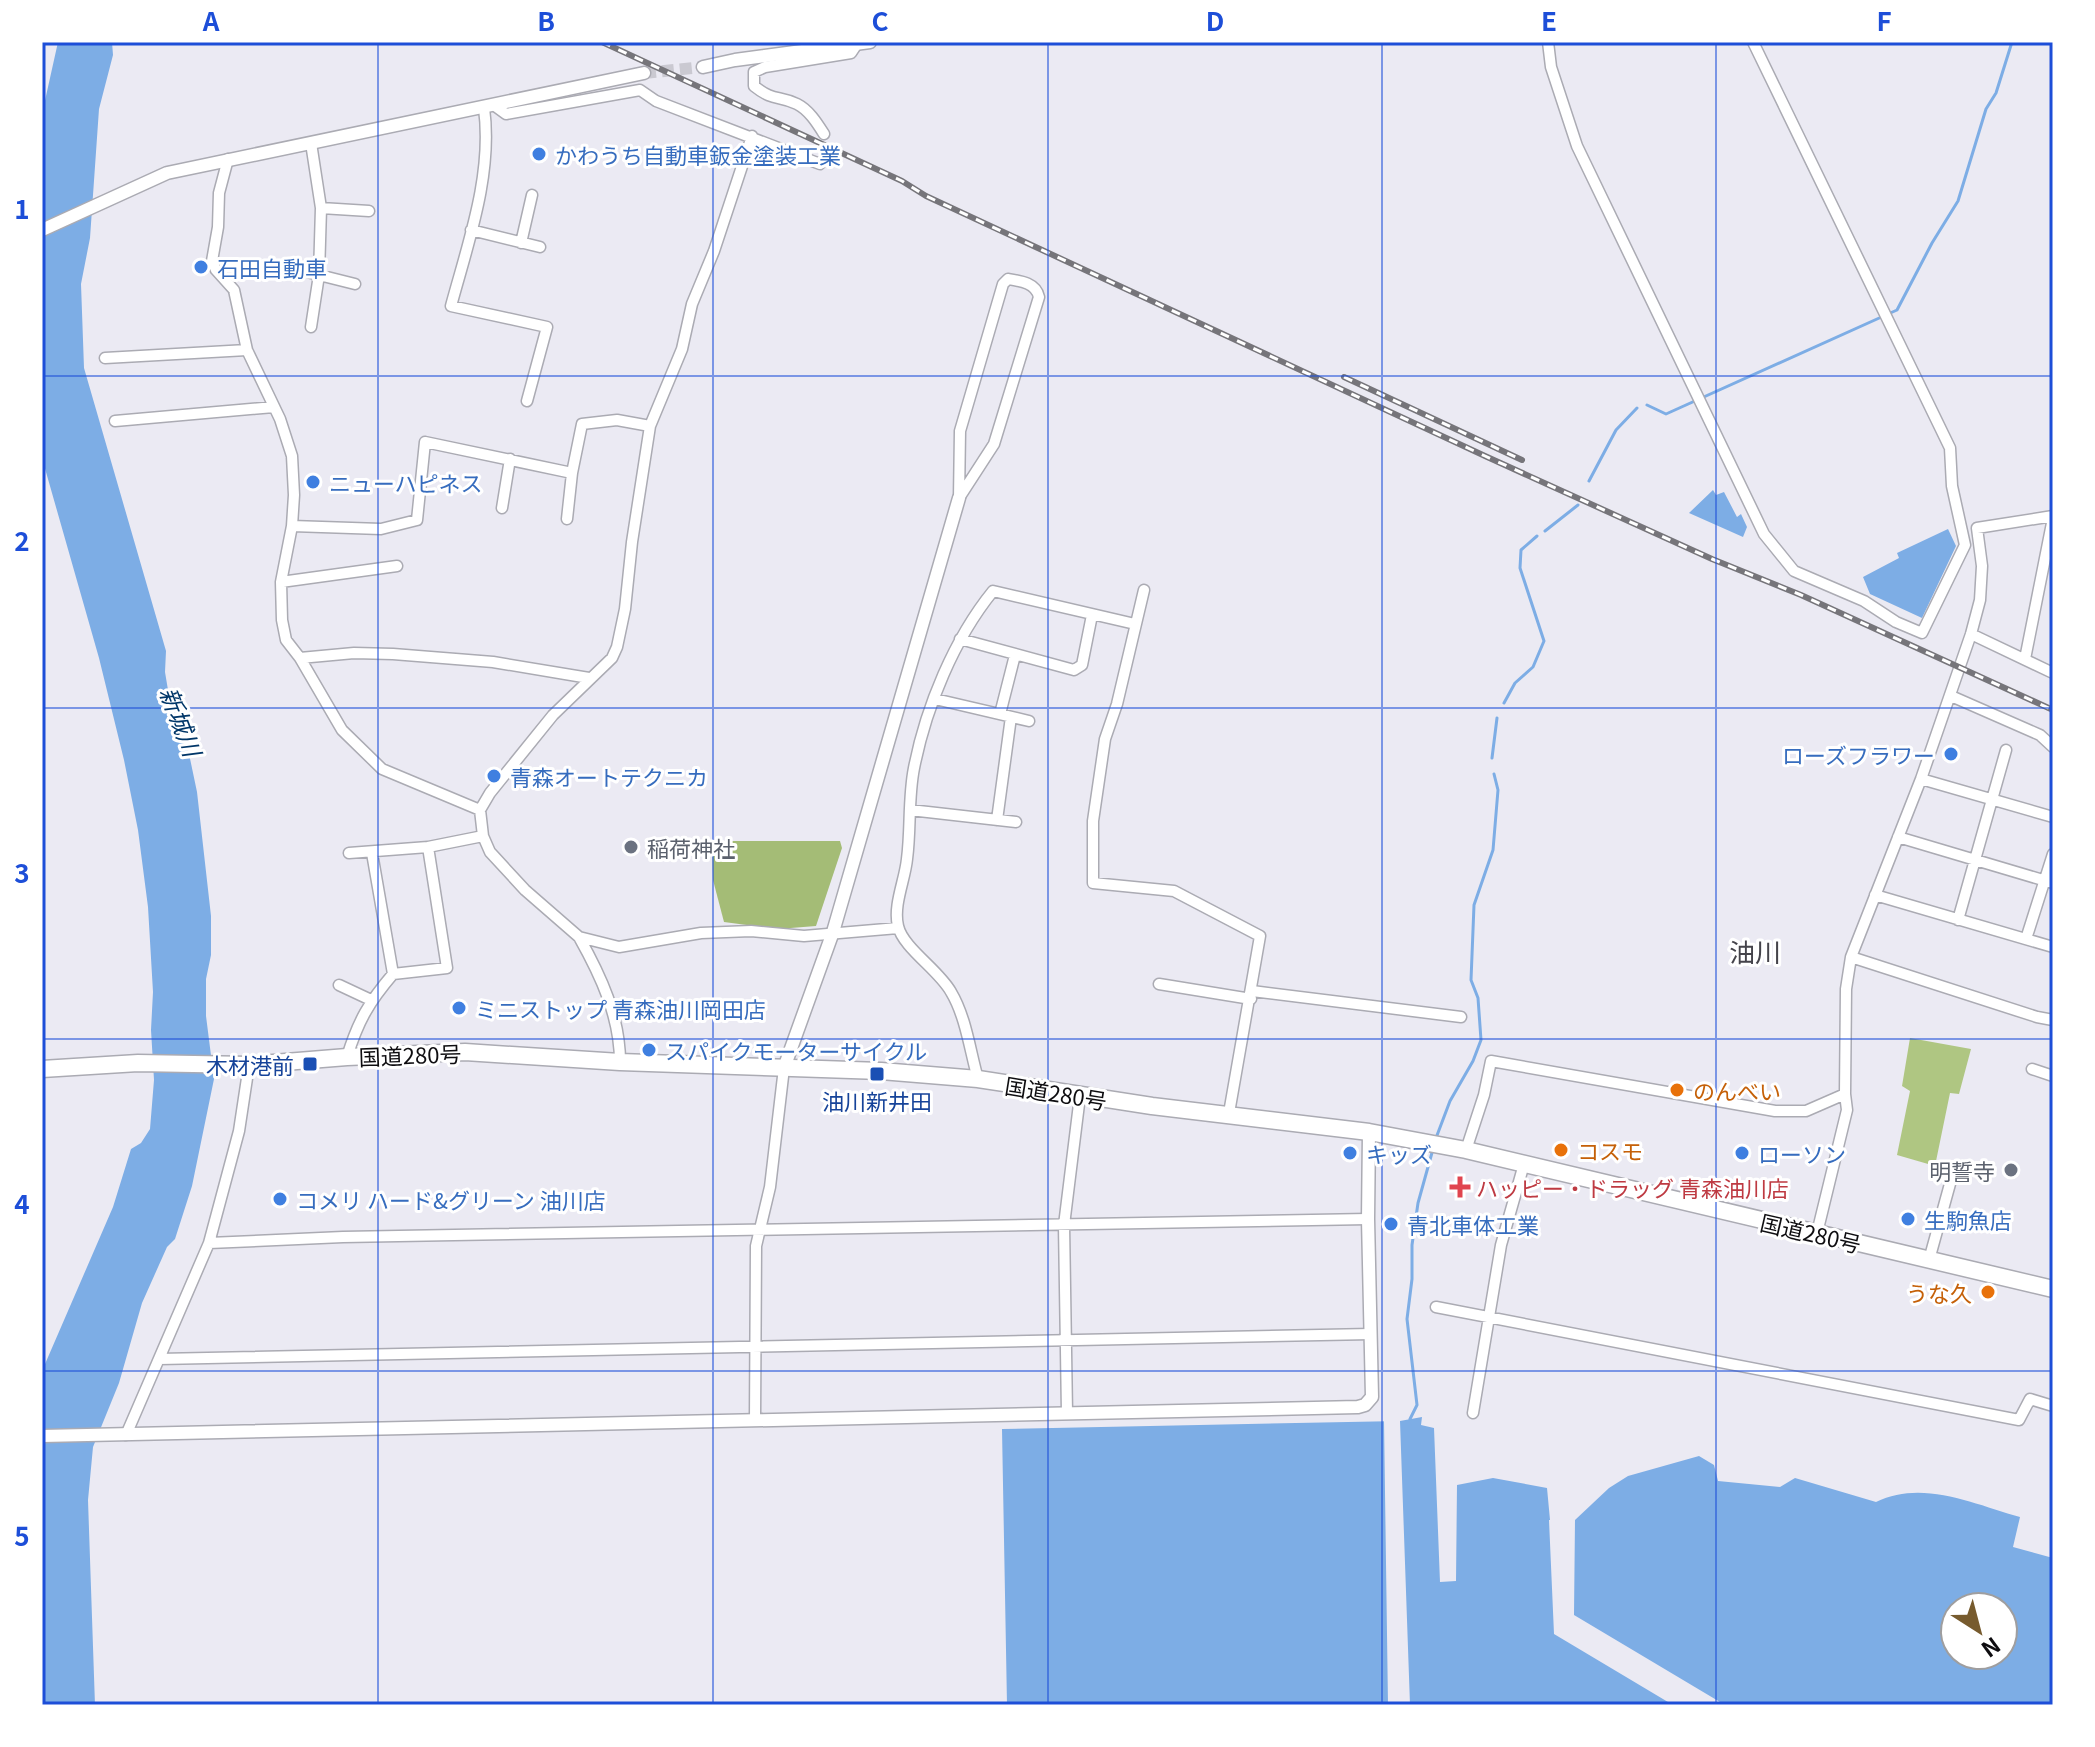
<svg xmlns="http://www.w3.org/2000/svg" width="2095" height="1747" viewBox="0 0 2095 1747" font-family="Georgia,'Noto Sans JP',serif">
<rect width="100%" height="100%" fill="#ebeaf3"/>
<path fill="#afc682" d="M1910 1038 1971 1049 1959 1094 1950 1093 1935 1166 1897 1155 1910 1091 1902 1086Z"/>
<path fill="#a4bc76" d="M712 841H840L842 848 816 926 778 929 724 922 713 880Z"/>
<path fill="#7dade5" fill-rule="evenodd" d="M58 42H112L113 55 99 109 90 238 81 284 84 368 166 651 165 672 171 708 188 749 197 792 211 916V955L206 979V1016L214 1079 192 1186 175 1239 167 1247 142 1303 119 1383 93 1447 88 1500 95 1705H42V1424C46 1405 42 1390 42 1371L113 1207 131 1149 141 1143 150 1129 154 1080 151 1030 153 992 148 907 138 830 124 760 99 658 42 458V114Z
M1713 490 1716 495 1724 492 1737 517 1741 514 1747 527 1743 537 1689 513Z
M1948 529 1956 546 1922 618 1870 594 1863 577 1899 558 1897 553Z
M1422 1417 1421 1425 1434 1428 1440 1582 1456 1581 1457 1485 1493 1478 1547 1488 1550 1520H1575L1609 1488 1628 1476 1699 1456 1714 1465 1718 1481 1780 1487 1795 1478 1876 1502C1922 1479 1974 1504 2020 1517L2013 1547 2053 1558V1705H1007L1002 1429 1400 1421ZM1955 1607H2003V1655H1955Z"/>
<path fill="#ebeaf3" d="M1384 1421H1400L1410 1705H1388Z
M1549 1520H1575L1574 1615 1725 1705H1673L1554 1634Z"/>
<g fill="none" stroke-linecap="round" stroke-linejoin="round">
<path stroke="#7dade5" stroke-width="3" d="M1647 405 1666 414 1897 310 1932 243 1958 201 1986 109 1996 93 2012 42
M1589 481 1616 430 1637 408
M1545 531 1578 505
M1504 703 1515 683 1533 667 1544 641 1520 568 1521 550 1537 536
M1492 758 1497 718
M1436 1138 1450 1101 1473 1061 1481 1040 1478 998 1471 980 1474 905 1493 850 1498 790 1494 774
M1410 1419 1417 1405 1407 1319 1412 1279V1245L1418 1203 1433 1149"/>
<path stroke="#cac9d1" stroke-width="12" stroke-dasharray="12 6" stroke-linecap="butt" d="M644 73 703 67"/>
<defs>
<path id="minor" d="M1548 42 1551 67 1577 146 1764 534 1794 571 1864 601 1896 622 1922 633 1965 545 1952 486 1950 448 1753 42
M495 106 506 114 640 90 656 101 820 164
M484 108C493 174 468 243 451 306L547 327 527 401
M824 134C817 123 809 110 797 104 778 95 774 102 754 86V72L765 67 851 53 857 44
M752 136 714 251 692 304 682 349 650 426 632 542 625 609 617 647 612 658 553 715 490 793 480 810 483 836 490 852 525 890 579 937 619 947 701 933 751 931 804 936 898 928
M311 143 321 208 319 275 311 327
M228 159 219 193 218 227 212 261 216 270 234 290 247 350 280 419 292 456 294 495 292 526 281 582 282 620 286 640 300 658 342 730 382 769 480 810
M321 208 369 211
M471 230 540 247
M521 243 532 195
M299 270 355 284
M1008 279C1021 281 1036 283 1039 297L994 444 959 498 960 431 1003 284Z
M105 358 247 350
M115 421 274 407
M502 508 510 459
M567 519 572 473 582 424 617 420 650 426
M292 526 381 529 417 520 425 442 572 473
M281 582 397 566
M1144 590 1117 704 1105 739 1093 821V883L1174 891 1260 936 1229 1113
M1971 634 2053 673
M960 639 1074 670 1082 665 1092 615
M300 658 354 653 393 654 493 662 589 678
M2025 659 2053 518
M1951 696 2040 735 2053 747
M935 699 1029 721
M1000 714 1015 655
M1921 779 2053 817
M910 810 1016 822
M997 820 1011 717
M1898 837 2053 883
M349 853 428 847
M372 853 393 974
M1875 895 2053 947
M1958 920 2006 750
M579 937C601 976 620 1017 620 1062
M2026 939 2053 854
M1851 957 2037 1017 2053 1020
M1159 984 1251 999
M339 985 371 1000
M1252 991 1461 1017
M347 1057C358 1021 369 1002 393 974L447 968 428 847 483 836
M2032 1069 2053 1076
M978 1079C970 1051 966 1017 951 992 939 970 903 948 898 926 893 905 905 880 907 859 911 829 908 798 914 768 926 707 954 639 993 591L1135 624
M1466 1150 1484 1095 1491 1061 1775 1111H1806L1845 1094
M1817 1233 1847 1110 1845 1094 1846 989 1851 957 1921 779 1971 634 1980 600 1982 566 1977 528 2053 516
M209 1243 343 1237 1368 1219
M1929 1260 1953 1173
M1436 1307 2019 1420 2030 1399 2053 1406
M159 1359 1371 1334
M1067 1413 1064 1225 1080 1096
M1473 1413 1501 1245 1524 1164
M755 1420 756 1246 770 1187 784 1068
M126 1435 209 1243 239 1131 249 1065"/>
<path id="tertiary" d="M703 67 735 60 870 42
M42 230 167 173 644 73
M784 1068 833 932 959 498
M42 1436 1358 1407 1365 1405 1372 1397 1368 1219 1369 1132"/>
<path id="trunk" d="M42 1069 138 1063 249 1065 347 1057 465 1052 620 1062 881 1071 978 1079 1152 1106 1369 1132 1466 1150 2053 1289"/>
</defs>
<use href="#minor" stroke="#ababb3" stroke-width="13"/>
<use href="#tertiary" stroke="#ababb3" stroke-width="15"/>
<use href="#trunk" stroke="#ababb3" stroke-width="19"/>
<use href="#minor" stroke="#fff" stroke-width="10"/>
<use href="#tertiary" stroke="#fff" stroke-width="12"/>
<use href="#trunk" stroke="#fff" stroke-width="16"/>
<defs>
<path id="rail" d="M602 42 902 181 926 196 1485 456 1712 559 1801 595 2053 710
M1344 377 1522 460"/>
</defs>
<use href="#rail" stroke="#76757a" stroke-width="6"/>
<use href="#rail" stroke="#fff" stroke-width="3" stroke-dasharray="9" stroke-linecap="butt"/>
</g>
<path fill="none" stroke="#1d4ed8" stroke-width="2" stroke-opacity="0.55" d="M378 42V1705M713 42V1705M1048 42V1705M1382 42V1705M1716 42V1705M42 376H2053M42 708H2053M42 1039H2053M42 1371H2053"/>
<g fill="#3f7fe0" stroke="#fff" stroke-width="3">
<circle cx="539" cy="154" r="8"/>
<circle cx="201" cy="267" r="8"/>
<circle cx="313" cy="482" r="8"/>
<circle cx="1951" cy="754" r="8"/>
<circle cx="494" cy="776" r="8"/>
<circle cx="459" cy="1008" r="8"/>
<circle cx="649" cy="1050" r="8"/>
<circle cx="1350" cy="1153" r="8"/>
<circle cx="1742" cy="1153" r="8"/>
<circle cx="280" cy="1199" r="8"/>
<circle cx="1908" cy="1219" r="8"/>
<circle cx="1391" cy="1224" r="8"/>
</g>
<g fill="#6b7280" stroke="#fff" stroke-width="3">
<circle cx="631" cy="847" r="8"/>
<circle cx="2011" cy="1170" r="8"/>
</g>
<g fill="#1a4fb4" stroke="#fff" stroke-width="3">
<rect x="302" y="1056" width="16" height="16" rx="4"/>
<rect x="869" y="1066" width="16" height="16" rx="4"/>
</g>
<g fill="#e8710a" stroke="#fff" stroke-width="3">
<circle cx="1677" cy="1090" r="8"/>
<circle cx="1561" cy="1150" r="8"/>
<circle cx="1988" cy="1292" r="8"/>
</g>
<path fill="#e0444e" stroke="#fff" stroke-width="3" d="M1456 1175h8v8h8v8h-8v8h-8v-8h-8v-8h8z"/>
<g text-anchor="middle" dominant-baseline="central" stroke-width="6" stroke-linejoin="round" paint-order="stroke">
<g font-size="22" fill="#366cbe" stroke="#fff" text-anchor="start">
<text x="555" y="154">かわうち自動車鈑金塗装工業</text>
<text x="217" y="267">石田自動車</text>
<text x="329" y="482">ニューハピネス</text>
<text x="1935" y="754" text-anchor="end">ローズフラワー</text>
<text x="510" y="776">青森オートテクニカ</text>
<text x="475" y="1008">ミニストップ 青森油川岡田店</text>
<text x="665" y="1050">スパイクモーターサイクル</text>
<text x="1366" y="1153">キッズ</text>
<text x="1758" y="1153">ローソン</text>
<text x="296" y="1199">コメリ ハード&amp;グリーン 油川店</text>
<text x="1924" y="1219">生駒魚店</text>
<text x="1407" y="1224">青北車体工業</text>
</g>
<g font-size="22" fill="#5b616d" stroke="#fff" text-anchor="start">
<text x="647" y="847">稲荷神社</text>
<text x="1995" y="1170" text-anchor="end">明誓寺</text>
</g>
<g font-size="22" fill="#0e0d10" stroke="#fff">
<text transform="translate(410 1054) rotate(-2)">国道280号</text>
<text transform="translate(1056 1092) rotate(9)">国道280号</text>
<text transform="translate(1811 1232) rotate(13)">国道280号</text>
</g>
<g font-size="22" fill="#164399" stroke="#fff" text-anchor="end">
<text x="294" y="1064">木材港前</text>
<text x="877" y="1100" text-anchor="middle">油川新井田</text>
</g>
<g font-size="22" fill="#c56008" stroke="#fff" text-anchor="start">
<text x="1693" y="1090">のんべい</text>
<text x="1577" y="1150">コスモ</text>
<text x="1972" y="1292" text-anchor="end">うな久</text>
</g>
<g font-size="22" fill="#be3a42" stroke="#fff" text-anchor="start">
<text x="1476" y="1187">ハッピー・ドラッグ 青森油川店</text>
</g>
<g font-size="24" font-style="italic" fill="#003668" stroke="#fff">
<text transform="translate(182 721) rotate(69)">新城川</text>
</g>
<g font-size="26" fill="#44434a" stroke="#fff">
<text x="1755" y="950">油川</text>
</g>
</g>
<rect width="2095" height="1747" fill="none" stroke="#ffffff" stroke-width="88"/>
<g transform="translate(1979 1631) rotate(144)"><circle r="38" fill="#ffffff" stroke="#9f9e9f" stroke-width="2"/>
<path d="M0-6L14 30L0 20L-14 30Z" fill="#775b2e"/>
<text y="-12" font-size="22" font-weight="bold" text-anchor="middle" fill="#0e0d10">N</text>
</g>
<rect x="44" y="44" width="2007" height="1659" fill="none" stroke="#1d4ed8" stroke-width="3"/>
<g font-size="26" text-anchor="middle" font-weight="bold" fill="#1d4ed8">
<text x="211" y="31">A</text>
<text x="546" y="31">B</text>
<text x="880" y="31">C</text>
<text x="1215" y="31">D</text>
<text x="1549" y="31">E</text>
<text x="1884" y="31">F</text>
<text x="22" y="219">1</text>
<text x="22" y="551">2</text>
<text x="22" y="883">3</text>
<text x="22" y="1214">4</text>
<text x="22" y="1546">5</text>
</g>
</svg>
